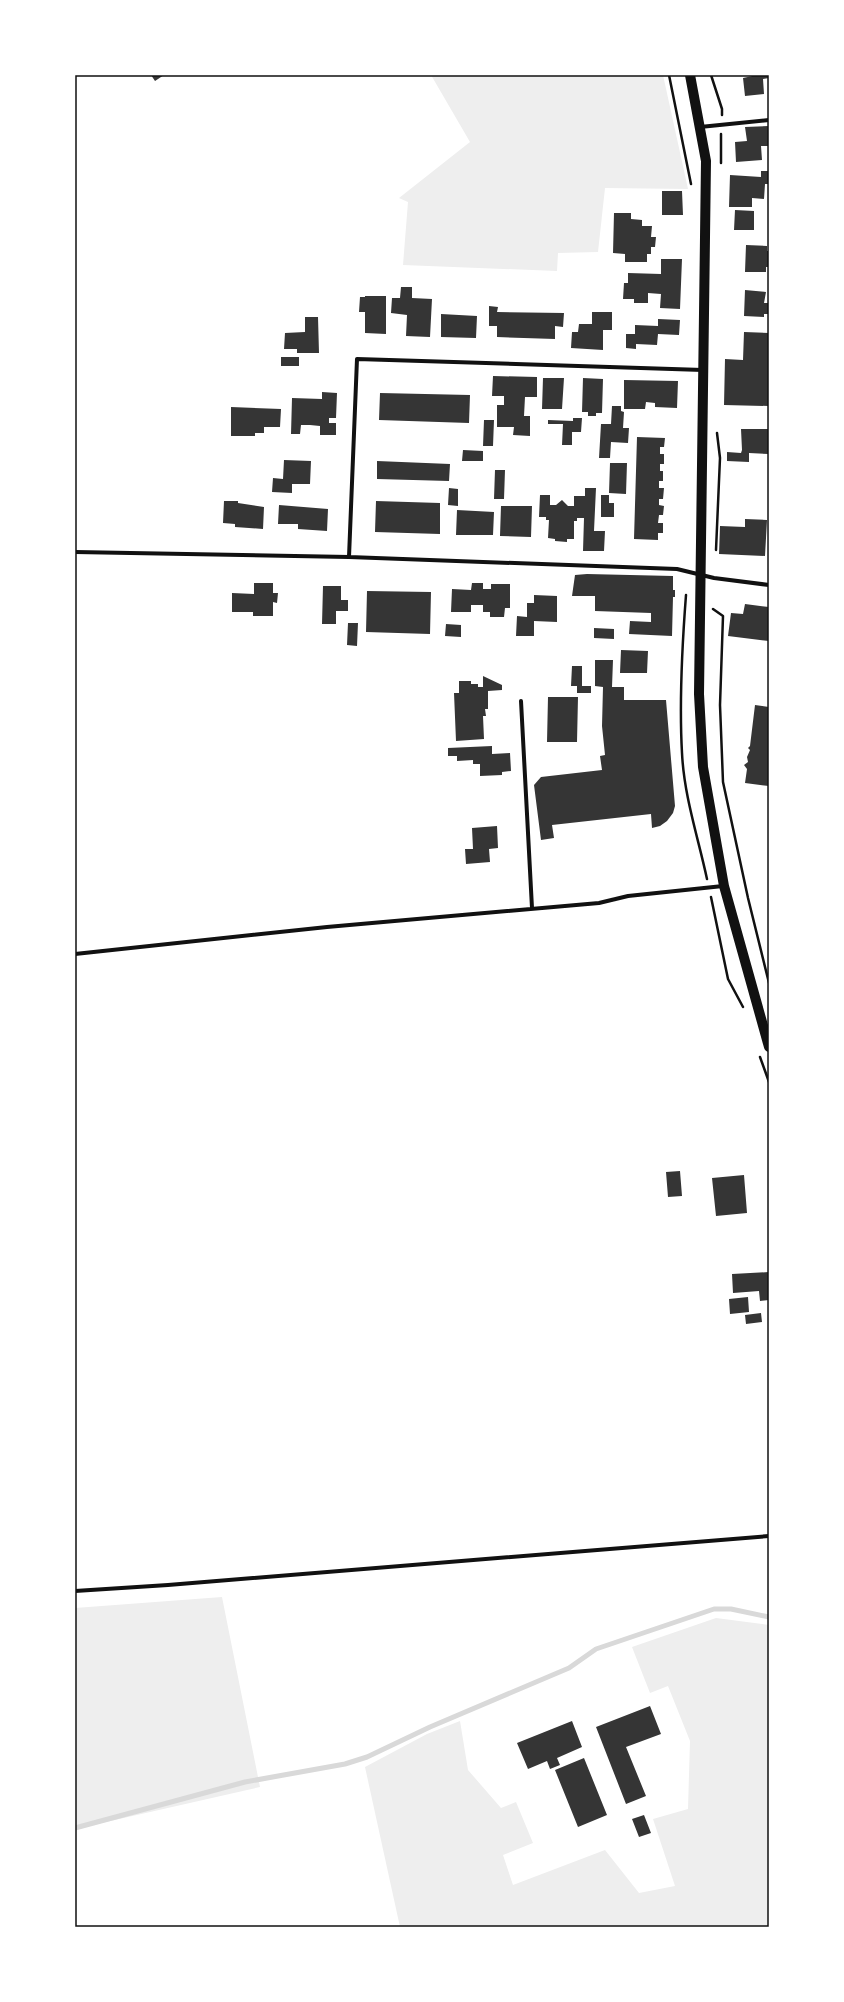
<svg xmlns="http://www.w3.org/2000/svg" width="844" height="2002" viewBox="0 0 844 2002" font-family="Jost,sans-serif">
<rect width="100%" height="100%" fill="#fff"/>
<path fill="#eee" d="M431 75H663L688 189 605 188 598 252 558 253 557 271 403 265 408 202 399 198 470 142Z
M222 1597 260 1787 75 1829V1608Z
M716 1618 769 1625V1927H400L365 1767 427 1734 460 1721 468 1770 501 1808 516 1802 533 1843 503 1855 513 1885 605 1850 639 1893 675 1886 653 1819 688 1809 690 1741 668 1686 650 1693 632 1647Z"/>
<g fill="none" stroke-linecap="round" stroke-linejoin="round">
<path stroke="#d9d9d9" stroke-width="5" d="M75 1828 245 1782 345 1764 367 1757 430 1727 569 1668 596 1649 714 1609H731L769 1617"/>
</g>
<path fill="#353535" d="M151 75H164L155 81Z
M757 75H769V78L763 79 764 94 745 96 743 78Z
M769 126V146H761L762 160 736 162 735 142 747 141 745 127Z
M761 171H769V184H765L764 199 752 198V207H729L730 175 761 177Z
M662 191H682L683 215H662Z
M735 210 754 211V230H734Z
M614 213H631V219L642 220V226H652L651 237H656L655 247H651V254H647V262H625V254L613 253Z
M746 245 767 246V251H769V267H766V272H745Z
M661 259H682L680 309 660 308 661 294 648 293V303H634V299H623L624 283H628V273L661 274Z
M401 287H412V298L432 299 430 337 406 336 407 315 391 313 392 298H400Z
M745 290 766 292 764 303H769V314H764V317L744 316Z
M365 296H386V334L365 333V312H359L360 297H365Z
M489 306 498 307 497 312 564 313 563 327 555 326V339L497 337V326H489Z
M592 312H612V330H603V350L571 348 572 332H578L579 324H592Z
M441 314 477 316 476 338 441 337Z
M305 317H318L319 353H297V349H284L285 333 305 332Z
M658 319 680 320 679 335 658 334 657 345 636 344V349L626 348V334H635V325L658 326Z
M744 332 769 333V406L724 405 725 359 743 360Z
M281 357H299V366H281Z
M493 376 537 377V397H525L524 416H530V436L513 435 514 427H497V405H504V396H492Z
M543 378H564L562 409H542Z
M583 378 603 379 602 413H596V416H588V412H582Z
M624 380 678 381 677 408 655 407V403L646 402 645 409H624Z
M322 392 337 393 336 418H329V423H336V435H320V426L310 425H301L300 434H291L292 398 322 399Z
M380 393 470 395 469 423 379 420Z
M612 406H621V411L624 412 623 428H629L628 443 611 442 610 458H599L601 424H611Z
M231 407 281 409 280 427H264V433H255V436H231Z
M573 418H582L581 432H572V445H562L563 424H548V420L573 421Z
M484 420H494L493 446H483Z
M741 429H769V454L749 453V462L727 461V452L741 453 742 450Z
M637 437 665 438 664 447H660V454H664V464H660V471H663V481H659V488H664L663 499H659V505L664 506 663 515H659L658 523H663V533H658V540L634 539Z
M463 450 483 451V461H462Z
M284 460 311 461 310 484H292V493L272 492 273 478 283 479Z
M377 461 450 464 449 481 377 479Z
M610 463H627L626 494 609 493Z
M495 470H505L504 499H494Z
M449 488 458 489V506L448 505Z
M585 488H596L594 531H605L604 551H583L584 518H577V521H574V539H567V542L555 541V539L548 538 549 520H546V517H539L540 495H550V505H556L562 500 568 506H574V496H585Z
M601 495H609V503H614V517H601Z
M224 501H238V503L264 507 263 529 235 527V524L223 523Z
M376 501 440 503V534L375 532Z
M279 505 328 509 327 531 298 529V524H278Z
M501 506H532L531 537 500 536Z
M457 510 494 512 493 535H456Z
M745 519 767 520 765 556 719 554 720 526 745 527Z
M587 574 673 576V590H675V597H673L672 636 629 634 630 621 651 622V613L595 611V596H572L575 575Z
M254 583H273V593H278L277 603 273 602V616H253V612H232V593L254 594Z
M472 583H483V589H491V584H510V608H505L504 617H490V612H483V605H471V612H451L452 589 471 590Z
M323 586H341V600H348V611H336V624H322Z
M367 591 431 592 430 634 366 632Z
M534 595 557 596V622L534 621V636H516L517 616 527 617V603H534Z
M745 604 769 607V641L728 636 731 613 743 614Z
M348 623H358L357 646 347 645Z
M446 624 461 625V637L445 636Z
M594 628 614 629V639L594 638Z
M621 650 648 651 647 673H620Z
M595 660H613L612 687H624V700H666L675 806 673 813 667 821 660 826 652 828 651 814 552 825 554 838 541 840 534 785 541 777 602 770 600 756 605 755 602 726 603 687 595 686Z
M572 666H582V686H591V693H577V686H571Z
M483 676 502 685V690L488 691V709H485L486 716H483L484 739 456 741 454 693H459V681H471V684H478V687H483Z
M548 697H578L577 742H547Z
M755 705 769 707V786L745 783 747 769 744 765 748 762 747 757 750 750 748 748 750 746Z
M492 746V754L510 753 511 771 502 772V775L480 776V764H473V760L457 761V756H448V748Z
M497 826 498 848 489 849 490 862 466 864 465 849H473L472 828Z
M680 1171 682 1196 668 1197 666 1172Z
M744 1175 747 1213 716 1216 712 1178Z
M769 1272V1300L760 1301 759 1291 733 1293 732 1274Z
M748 1297 749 1312 730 1314 729 1299Z
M761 1313 762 1322 746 1324 745 1315Z
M650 1706 661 1734 626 1747 646 1796 626 1804 596 1727Z
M572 1721 582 1747 557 1758 560 1765 550 1769 547 1761 528 1769 517 1743Z
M584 1758 607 1815 578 1827 555 1770Z
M644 1815 651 1833 639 1837 632 1819Z"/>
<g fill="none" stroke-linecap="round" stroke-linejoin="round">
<path stroke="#111" stroke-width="2.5" d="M669 75 691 184
M711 75 722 109V115
M721 163V134
M716 550 720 458 717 433
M686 595C682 647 679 700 682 753 684 796 698 837 707 879
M713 609 723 616 720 705 723 782 748 898 769 983
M711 897 728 979 743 1007
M760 1057 769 1082"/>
<path stroke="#111" stroke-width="4" d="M700 127 769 120
M75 552 349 557 677 569 714 578 769 585
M349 557 357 359 703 370
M521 701 532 908
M75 954 327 927 599 903 628 896 723 886
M75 1591 168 1585 769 1536"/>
<path stroke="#111" stroke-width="10" d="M690 75 706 161 699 694 703 767 724 886 769 1047"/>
</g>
<rect width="844" height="2002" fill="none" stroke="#ffffff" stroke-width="152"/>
<rect x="76" y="76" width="692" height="1850" fill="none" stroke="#111" stroke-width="1.5"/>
</svg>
